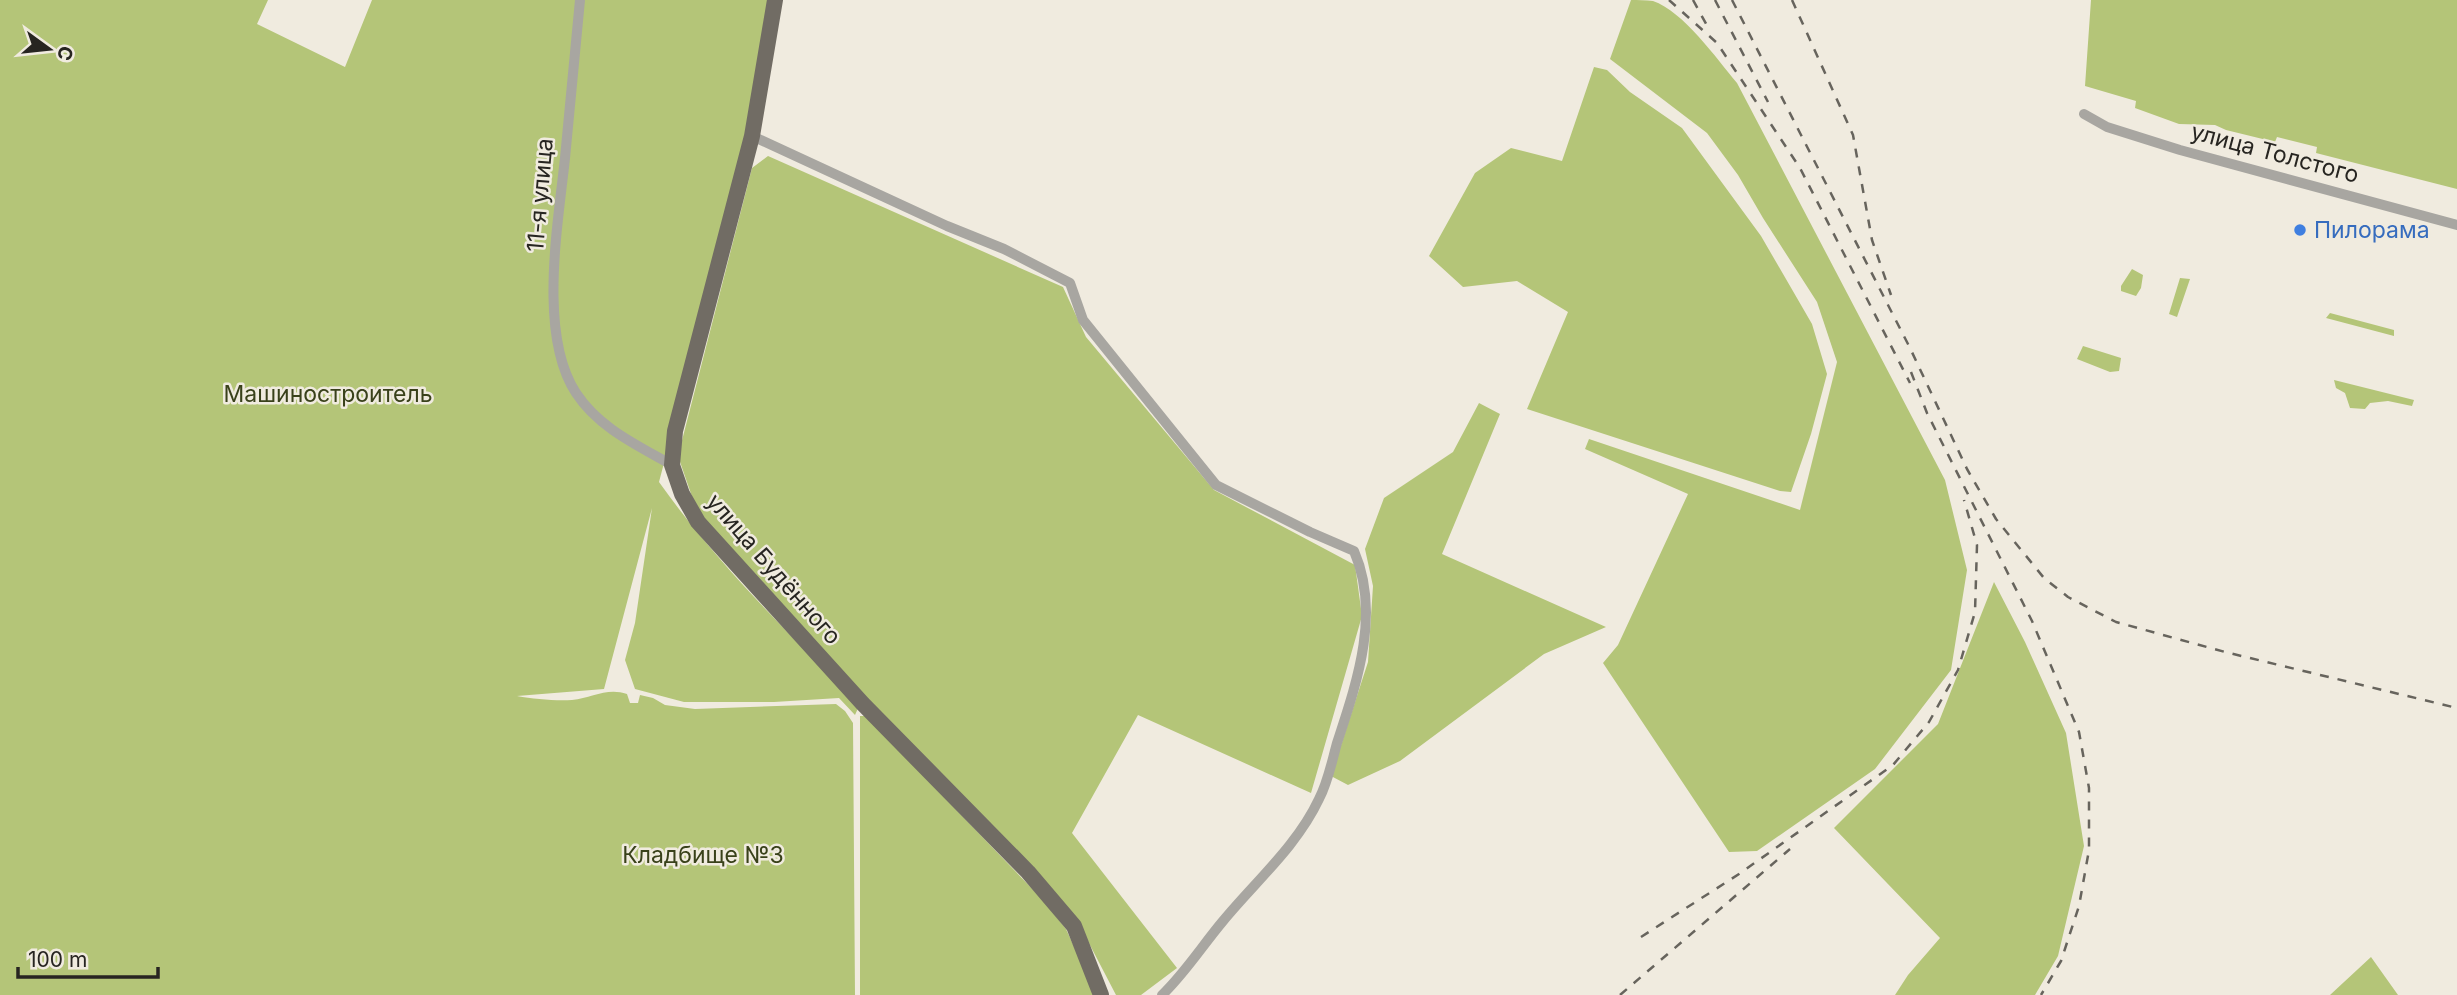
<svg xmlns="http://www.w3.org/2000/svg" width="2457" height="995" viewBox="0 0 2457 995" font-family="Inter,sans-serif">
<rect width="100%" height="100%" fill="#f0ebdf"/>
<path fill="#b4c578" d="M0 0H268L257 24 345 67 372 0H772L751 132 659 482C717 564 790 634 859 706L855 715 839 698 774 702H684L635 689 625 660 635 623 652 508 604 689 517 696C534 699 555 701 572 700 592 698 607 687 627 694L630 703H638L640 695 653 698 665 705 695 709 836 704 845 711 853 723 855 995H0Z
M1631 0C1638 0 1646 0 1653 1 1683 11 1717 59 1737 83L1945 480 1967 570 1951 670 1875 769 1757 851 1729 852 1603 663 1618 645 1688 494 1585 449 1589 439 1800 510 1837 362 1817 302 1763 218 1738 175 1707 133 1610 59Z
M2091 0H2457V189L2316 153 2317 147 2277 137 2275 142 2226 130 2215 125 2179 124 2135 108 2136 101 2085 86Z
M1594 67 1607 70 1630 92 1682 128 1761 236 1812 324 1827 374 1811 434 1791 492 1780 491 1527 409 1568 312 1517 281 1463 287 1429 256 1475 173 1511 148 1562 161Z
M768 156 1063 287 1086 337 1214 490 1355 565 1362 616 1311 793 1138 715 1072 833 1177 968 1141 995H1116L1079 924 858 690 697 511 678 456 752 168Z
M2132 269 2143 275 2141 288 2136 296 2121 291V286Z
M2180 278 2190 279 2177 317 2169 314Z
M2330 313 2394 330V336L2326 318Z
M2083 346 2121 358 2119 371 2110 372 2077 359Z
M2334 380 2414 400 2412 406 2388 401 2370 403 2365 409 2350 408 2345 393 2336 388Z
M1479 403 1500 414 1442 554 1606 627 1544 654 1400 761 1348 785 1331 776 1368 662 1373 586 1365 549 1384 498 1453 452Z
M1994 582 2025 642 2066 733 2084 846 2058 956 2035 995H1895L1908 975 1940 938 1834 828 1938 724Z
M860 716H866L1042 899 1066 929 1096 995H860Z
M2371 957 2398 995H2330Z"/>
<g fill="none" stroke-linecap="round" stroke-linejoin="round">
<path stroke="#a8a6a1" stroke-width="10" d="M580 0C575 53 570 106 565 158 558 225 538 335 576 393 599 428 637 445 672 465
M2084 114 2107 127 2180 150 2457 225
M752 136 947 226 1004 249 1070 283 1083 320 1216 485 1310 532 1354 551C1381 613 1357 682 1337 743 1332 761 1328 782 1319 799 1297 846 1255 882 1223 921 1202 946 1185 973 1162 995"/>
<path stroke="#716c64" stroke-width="16" d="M775 0 752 136 675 431 672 465 682 494 698 522 863 704 1028 872 1074 926 1101 995"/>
<path stroke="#67645d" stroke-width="2.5" stroke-dasharray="9 9" stroke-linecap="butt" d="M1669 0 1717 43 1800 168 1910 383
M1693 0 1710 31
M1715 0 1768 102
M1732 0 1910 348 1967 469 1996 519 2044 578 2068 597 2116 622 2225 652 2457 708
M1792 0 1853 135 1872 240 1891 295
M1911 372 1927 413 2032 621 2079 732 2089 788V850L2079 906 2061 961 2041 995
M1641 937 1739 874 1893 765 1929 722 1958 670 1975 612 1977 545 1964 500
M1620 995 1790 849"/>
</g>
<circle fill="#3f7fe0" stroke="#f0ebdf" stroke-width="2.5" cx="2300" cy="230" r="7"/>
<g text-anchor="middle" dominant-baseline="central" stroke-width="5" stroke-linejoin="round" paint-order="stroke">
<g font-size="23" fill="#272521" stroke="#f0ebdf">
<text transform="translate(2275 153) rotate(15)">улица Толстого</text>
<text transform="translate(540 195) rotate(-85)">11-я улица</text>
<text transform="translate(774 569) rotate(49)">улица Будённого</text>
</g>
<g font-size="23" fill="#366cbe" stroke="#f0ebdf" text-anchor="start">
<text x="2314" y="230">Пилорама</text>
</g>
<g font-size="23" fill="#39411a" stroke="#f0ebdf">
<text x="328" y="394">Машиностроитель</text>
<text x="703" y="855">Кладбище №3</text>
</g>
</g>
<g transform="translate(49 49) rotate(105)" stroke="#f0ebdf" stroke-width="5" paint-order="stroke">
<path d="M0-5L12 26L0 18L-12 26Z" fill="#272521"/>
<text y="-10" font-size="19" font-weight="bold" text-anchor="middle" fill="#272521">С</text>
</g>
<path d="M18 967v10h140v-10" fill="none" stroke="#272521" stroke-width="3.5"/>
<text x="28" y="967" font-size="21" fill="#272521" stroke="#f0ebdf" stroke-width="5" paint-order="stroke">100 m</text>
</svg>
